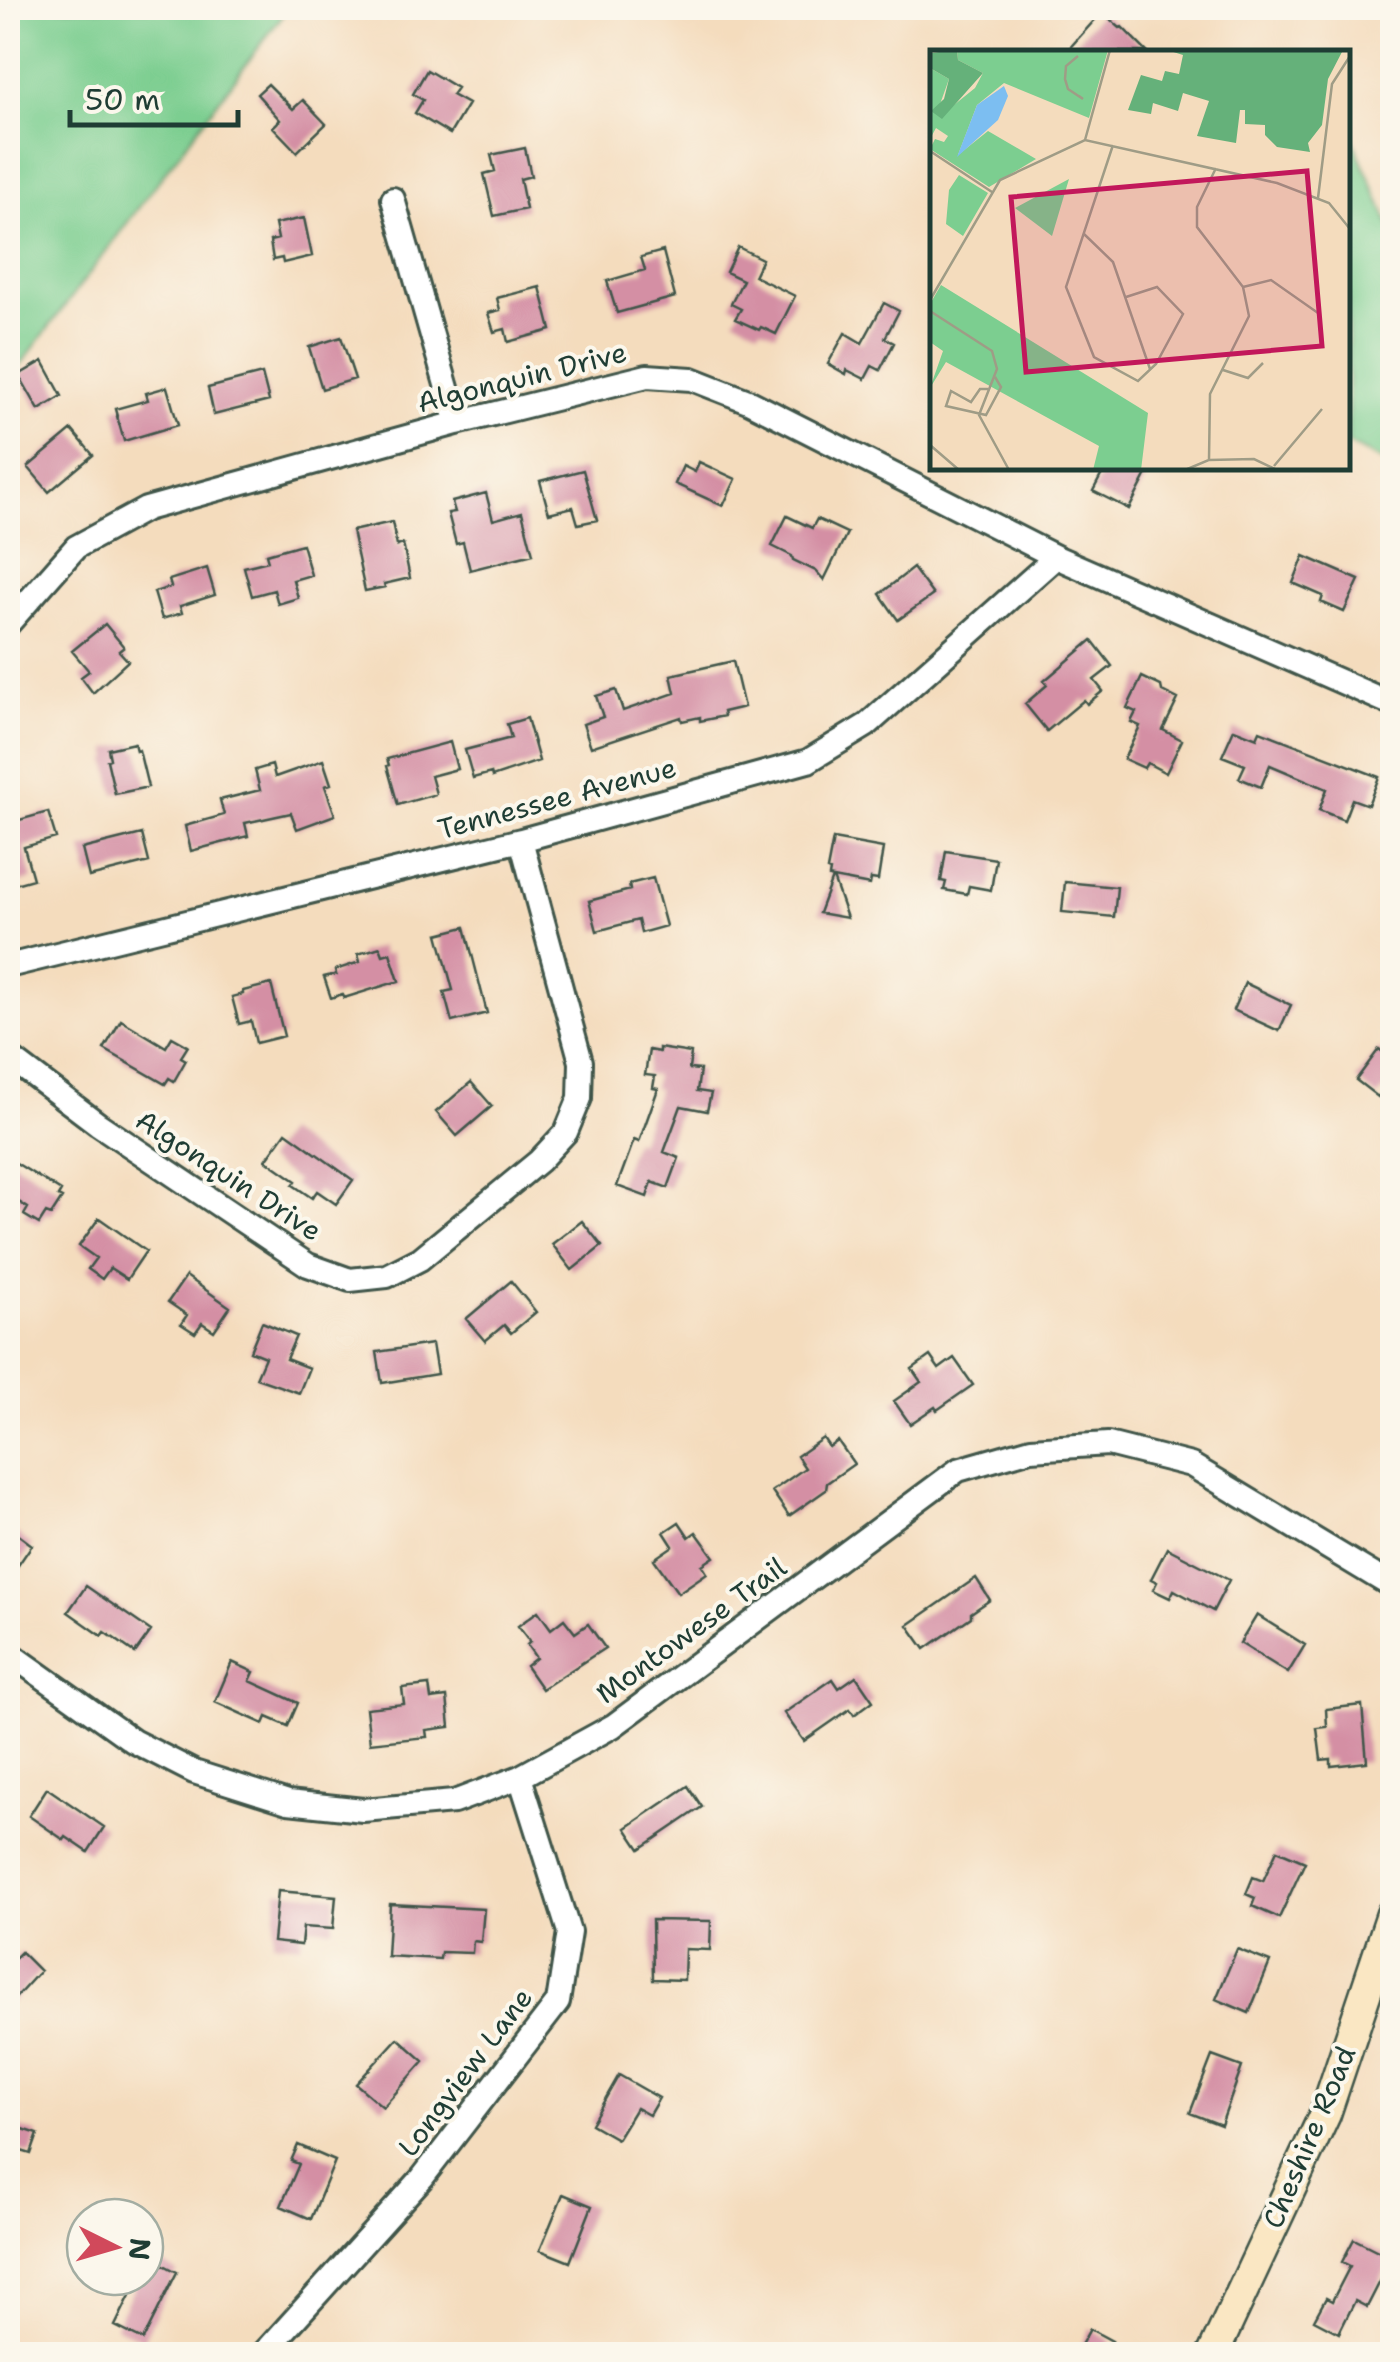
<svg xmlns="http://www.w3.org/2000/svg" width="1400" height="2362" viewBox="0 0 1400 2362" font-family="'Shantell Sans',sans-serif">
<rect width="100%" height="100%" fill="#fbf7ec"/>
<filter id="ink" filterUnits="userSpaceOnUse"><feTurbulence type="fractalNoise" baseFrequency=".01" numOctaves="2"/><feDisplacementMap in="SourceGraphic" scale="20" xChannelSelector="R" yChannelSelector="G"/><feConvolveMatrix kernelMatrix="1 2 1 2 8 2 1 2 1" color-interpolation-filters="sRGB"/></filter>
<filter id="wash" filterUnits="userSpaceOnUse"><feTurbulence type="fractalNoise" baseFrequency=".0048" numOctaves="4" result="noise"/><feDisplacementMap in="SourceGraphic" scale="40" xChannelSelector="R" yChannelSelector="G"/><feGaussianBlur stdDeviation="2.25" result="paint"/><feColorMatrix in="noise" values="0 0 0 0 0 0 0 0 0 0 0 0 0 0 0 0 0 1.4 0 .05"/><feComposite in="paint" operator="in"/></filter>
<g filter="url(#wash)">
<rect width="100%" height="100%" fill="#f4dcbd"/>
<path fill="#7cce90" stroke="#4e8662" stroke-width="2.5" d="M8 8H288L8 382Z
M1348 129 1392 230V466L1348 444Z"/>
<g id="blocks">
<path fill="#d48fa4" d="M1102 12 1120 28 1122 27 1147 52H1066Z
M427 70 457 88 452 95 468 104 450 134 415 113 423 100 413 94Z
M268 84 293 109 303 100 326 124 297 152 273 127 280 120 257 94Z
M525 148 531 176 520 179 526 209 494 216 484 174 495 171 491 155Z
M304 218 312 256 283 263 282 258 273 260 270 241 278 239 275 224Z
M738 247 762 259 754 276 795 296 776 334 761 327 759 330 735 319 741 309 731 304 743 280 726 272Z
M663 251 675 297 617 313 607 281 645 270 641 257Z
M540 287 551 330 508 342 505 329 494 332 488 313 500 310 497 298Z
M884 303 899 311 885 338 894 343 880 370 872 366 865 379 847 370 846 374 828 364 845 333 862 343Z
M341 337 355 379 322 389 309 347Z
M43 361 62 396 39 410 19 375Z
M262 374 269 401 214 415 208 388Z
M167 387 178 425 124 441 115 409 148 400 146 393Z
M72 430 93 455 49 492 28 467Z
M699 462 736 479 723 506 675 484 683 466 695 472Z
M1105 468H1150L1129 509 1093 491Z
M583 470 597 520 578 524 573 507 549 513 540 481Z
M486 493 493 520 522 512 533 554 470 570 463 542 456 544 448 513 455 512 452 502Z
M787 516 812 528 817 519 847 533 824 580 816 571 793 560 792 556 772 546Z
M392 522 397 546 403 544 410 578 384 584 385 587 365 591 352 531Z
M302 544 311 575 293 580 298 598 278 604 274 590 252 596 244 567 268 561 266 554Z
M1304 556 1359 580 1344 612 1321 602 1323 596 1293 583Z
M207 568 215 595 180 606 182 613 162 619 154 592 171 587 169 580Z
M913 568 933 595 898 620 880 594Z
M105 624 124 647 119 651 128 661 93 693 81 677 89 671 72 651Z
M1092 640 1112 666 1094 680 1103 691 1087 704 1084 700 1047 731 1025 704 1047 685 1044 681Z
M733 661 744 707 723 712 724 716 700 721V717L682 721 681 717 591 747 583 724 603 717 596 696 616 690 623 711 675 693 671 675Z
M1142 677 1161 686 1162 691 1178 699 1163 730 1182 740 1166 773 1147 763 1144 768 1124 759 1140 726 1131 722 1136 712 1127 708Z
M527 718 539 761 492 777 491 773 473 778 465 750 511 738 507 724Z
M1234 729 1257 738 1260 731 1379 777 1368 805 1352 799 1344 820 1319 810 1327 789 1270 765 1261 787 1239 778 1245 765 1222 756Z
M450 742 457 769 431 776 436 794 398 805 387 766 389 765 387 759Z
M134 743 136 751 139 750 148 787 115 794 107 760 110 759 108 749Z
M323 760 331 784 325 786 335 815 297 829 291 813 245 823 248 836 191 851 185 826 224 815 220 800 260 790 255 770 272 765 275 777Z
M12 808 16 821 48 812 56 838 24 847 33 879 8 886V809Z
M142 834 149 862 89 877 82 849Z
M833 839 883 848 878 880 871 879 870 885 833 878 847 918 819 913 832 878 829 877 830 871 827 870Z
M946 851 996 859 991 890 969 886 967 894 944 890 946 882 941 881Z
M653 878 666 926 641 933 638 920 597 931 589 901 630 890 629 884Z
M1065 882 1117 887 1114 917 1062 912Z
M465 927 487 1013 452 1022 444 992 453 990 438 934Z
M380 947 383 955 390 953 399 981 344 998 342 994 331 998 324 977 336 974 335 970 360 962 358 954Z
M1245 983 1291 1005 1279 1031 1233 1010Z
M271 984 284 1036 256 1043 251 1021 239 1024 232 997 243 994V991Z
M121 1020 166 1047 172 1037 188 1046 181 1057 186 1060 174 1081 169 1078 165 1084 104 1049Z
M659 1048 691 1053 689 1069 700 1070 697 1091 711 1093 707 1111 681 1106 664 1152 679 1158 668 1188 652 1182 647 1197 617 1186 634 1140 639 1142 658 1089 653 1088 655 1076 645 1075 649 1050 659 1052Z
M1379 1049 1392 1059V1098L1383 1090 1378 1097 1356 1080Z
M471 1082 492 1106 457 1136 436 1112Z
M286 1132 353 1180 336 1204 317 1191 312 1198 293 1185 296 1181 266 1160Z
M8 1158 61 1191 58 1196 62 1198 51 1215 46 1213 39 1224 24 1215 28 1208 8 1195Z
M99 1218 146 1251 127 1279 110 1268 102 1279 88 1269 96 1258 79 1246Z
M582 1221 602 1246 572 1270 552 1244Z
M186 1276 230 1307 214 1331 202 1323 195 1333 181 1324 187 1315 168 1302Z
M511 1281 536 1312 511 1333 504 1325 485 1341 466 1319Z
M262 1322 296 1336 286 1359 309 1368 299 1393 256 1378 265 1357 250 1351Z
M432 1344 437 1374 382 1383 377 1352Z
M930 1356 939 1369 954 1358 973 1385 937 1410 935 1407 910 1424 894 1401 921 1382 912 1369Z
M823 1438 829 1447 838 1441 854 1464 827 1483 826 1490 789 1516 772 1491 805 1468 797 1456Z
M679 1522 689 1537 696 1532 714 1557 702 1565 707 1573 678 1593 654 1559 673 1546 664 1532Z
M8 1527 32 1545 8 1580Z
M1167 1548 1229 1580 1213 1611 1174 1590 1170 1598 1153 1590 1157 1582 1151 1579Z
M976 1578 990 1600 971 1613V1617L925 1649 908 1625Z
M86 1586 151 1631 135 1653 105 1632 102 1636 68 1612Z
M538 1611 551 1629 564 1619 575 1633 588 1624 605 1648 542 1689 526 1666 536 1658 527 1645 530 1642 518 1626Z
M1257 1615 1305 1645 1288 1673 1240 1643Z
M232 1662 254 1672 250 1681 298 1703 288 1726 267 1717 264 1724 215 1702Z
M856 1676 873 1701 854 1715 850 1709 804 1741 784 1713 833 1679 839 1688Z
M429 1685 431 1699 447 1697 450 1727 426 1730 427 1737 370 1743 366 1708 404 1704 402 1688Z
M1362 1705 1367 1762 1331 1766V1759L1321 1760 1317 1728 1327 1727 1326 1709Z
M688 1786 702 1807 640 1849 626 1828Z
M47 1788 104 1827 88 1852 66 1837 64 1840 29 1816Z
M1277 1850 1305 1862 1279 1918 1252 1906 1255 1898 1246 1894 1253 1877 1263 1881Z
M278 1891 336 1896 333 1929 303 1927 301 1945 273 1942Z
M390 1904 484 1909 481 1942 473 1941 472 1953 441 1952 440 1959 387 1956Z
M652 1920 711 1921 710 1950 685 1949 684 1980 653 1979Z
M1237 1949 1270 1962 1249 2013 1216 1999Z
M21 1952 40 1971 8 2006V1965Z
M398 2038 424 2061 383 2107 356 2084Z
M1212 2056 1242 2067 1221 2125 1190 2113Z
M619 2075 659 2098 649 2115 636 2108 617 2139 591 2124Z
M8 2124 38 2134 31 2154 8 2147Z
M298 2145 335 2161 311 2219 281 2206 299 2164 291 2161Z
M563 2194 592 2206 570 2262 540 2250Z
M1354 2239 1392 2258 1367 2307 1355 2301 1339 2333 1314 2320 1326 2298 1332 2301 1350 2266 1342 2262Z
M149 2257 177 2272 143 2340 115 2326 139 2277H145V2266Z
M1090 2329 1112 2341 1104 2354H1076Z"/>
</g>
</g>
<g filter="url(#ink)">
<use href="#blocks" fill-opacity="0" stroke="#3f5549" stroke-width="2.5"/>
<g fill="none" stroke-linecap="round" stroke-linejoin="round">
<defs>
<path id="street" d="M393 199 457 423
M8 624 76 547 146 509 457 423 647 376 692 379 748 401 1056 557 1392 704
M8 966 521 840 808 761 867 725 1056 557
M8 1056 98 1124 308 1265 350 1280 387 1276 420 1259 539 1161 566 1132 580 1098 581 1062 521 840
M8 1652 133 1741 194 1772 288 1802 363 1810 454 1802 520 1777 613 1726 958 1470 1031 1449 1108 1444 1191 1465 1392 1586
M265 2352 422 2178 558 2002 569 1932 520 1777"/>
<path id="secondary" d="M1213 2354 1325 2114 1392 1914"/>
</defs>
<use href="#street" stroke="#3f5549" stroke-width="28"/>
<use href="#secondary" stroke="#3f5549" stroke-width="35"/>
<use href="#street" stroke="#fff" stroke-width="22"/>
<use href="#secondary" stroke="#fae7c3" stroke-width="30"/>
</g>
</g>
<g text-anchor="middle" dominant-baseline="central" stroke-width="8" stroke-linejoin="round" paint-order="stroke">
<g font-size="28" fill="#1f3d34" stroke="#fbf7ec">
<text transform="translate(522 377) rotate(-14)">Algonquin Drive</text>
<text transform="translate(557 798) rotate(-15)">Tennessee Avenue</text>
<text transform="translate(229 1175) rotate(33)">Algonquin Drive</text>
<text transform="translate(691 1630) rotate(-36)">Montowese Trail</text>
<text transform="translate(465 2072) rotate(-53)">Longview Lane</text>
<text transform="translate(1309 2137) rotate(-67)">Cheshire Road</text>
</g>
</g>
<g transform="translate(930 50)">
<rect width="420" height="420" fill="#f4dcbd"/>
<path d="M27 0H178L159 68 74 33 47 55 28 105 58 81 106 109 59 137 0 99 5 89 14 92 18 86 6 78 0 89V18L19 29 9 57 19 59 45 38 53 23 28 10ZM29 125 58 143 33 186 16 174 19 140ZM139 129 122 186 85 158ZM11 235 218 363 211 420H163L169 396 16 312 0 338 13 301 0 292V254Z" fill="#7cce90"/>
<path d="M27 0 28 10 53 23 12 69 1 61 14 49 19 29 0 18V3ZM237 0H413L398 29 392 75 378 93 380 102 347 97 335 85V75L315 74V60H310L306 93 267 86 279 51 253 43 248 61 223 53 221 64 198 60 211 25 232 31 235 21 249 24 253 5Z" fill="#65b17a"/>
<path d="M74 36 78 46 68 70 27 107 47 55Z" fill="#7cbef1"/>
<path fill="none" stroke="#9f9c86" stroke-width="2.5" d="M148 6 136 16 135 29 138 39 153 49 149 46M155 90 180 0M183 95 136 237 164 307 208 331 226 314 253 264 227 237 196 247M0 101 62 142M388 148 402 34 420 6M154 184 183 212 220 319M313 237 341 230 388 263M0 250 70 130 155 90 347 133 399 153 420 179M0 261 62 301 67 319 49 365 79 420M293 320 318 328 333 313M58 339H50L41 352 21 341 16 356 56 365 71 337 65 327M0 395 29 420M279 410 324 409 347 420M344 416 392 359M255 420 279 410 280 344 319 266 313 237 267 177V157L286 118"/>
<path fill="#c2185b" fill-opacity="0.15" stroke="#c2185b" stroke-width="5" d="M377 121 392 296 96 322 81 147Z"/>
<rect width="420" height="420" fill="none" stroke="#1f3d34" stroke-width="5"/>
</g>
<rect width="1400" height="2362" fill="none" stroke="#fbf7ec" stroke-width="40"/>
<g transform="translate(115 2247) rotate(95)"><circle r="48" fill="#fbf7ec" stroke="#a3ada2" stroke-width="2.5"/>
<path d="M0-8L18 38L0 25L-18 38Z" fill="#d1495b"/>
<text y="-15" font-size="28" font-weight="bold" text-anchor="middle" fill="#1f3d34">N</text>
</g>
<path d="M70 110v15h168v-15" fill="none" stroke="#1f3d34" stroke-width="5"/>
<text x="85" y="110" font-size="30" fill="#1f3d34" stroke="#fbf7ec" stroke-width="8" paint-order="stroke">50 m</text>
</svg>
